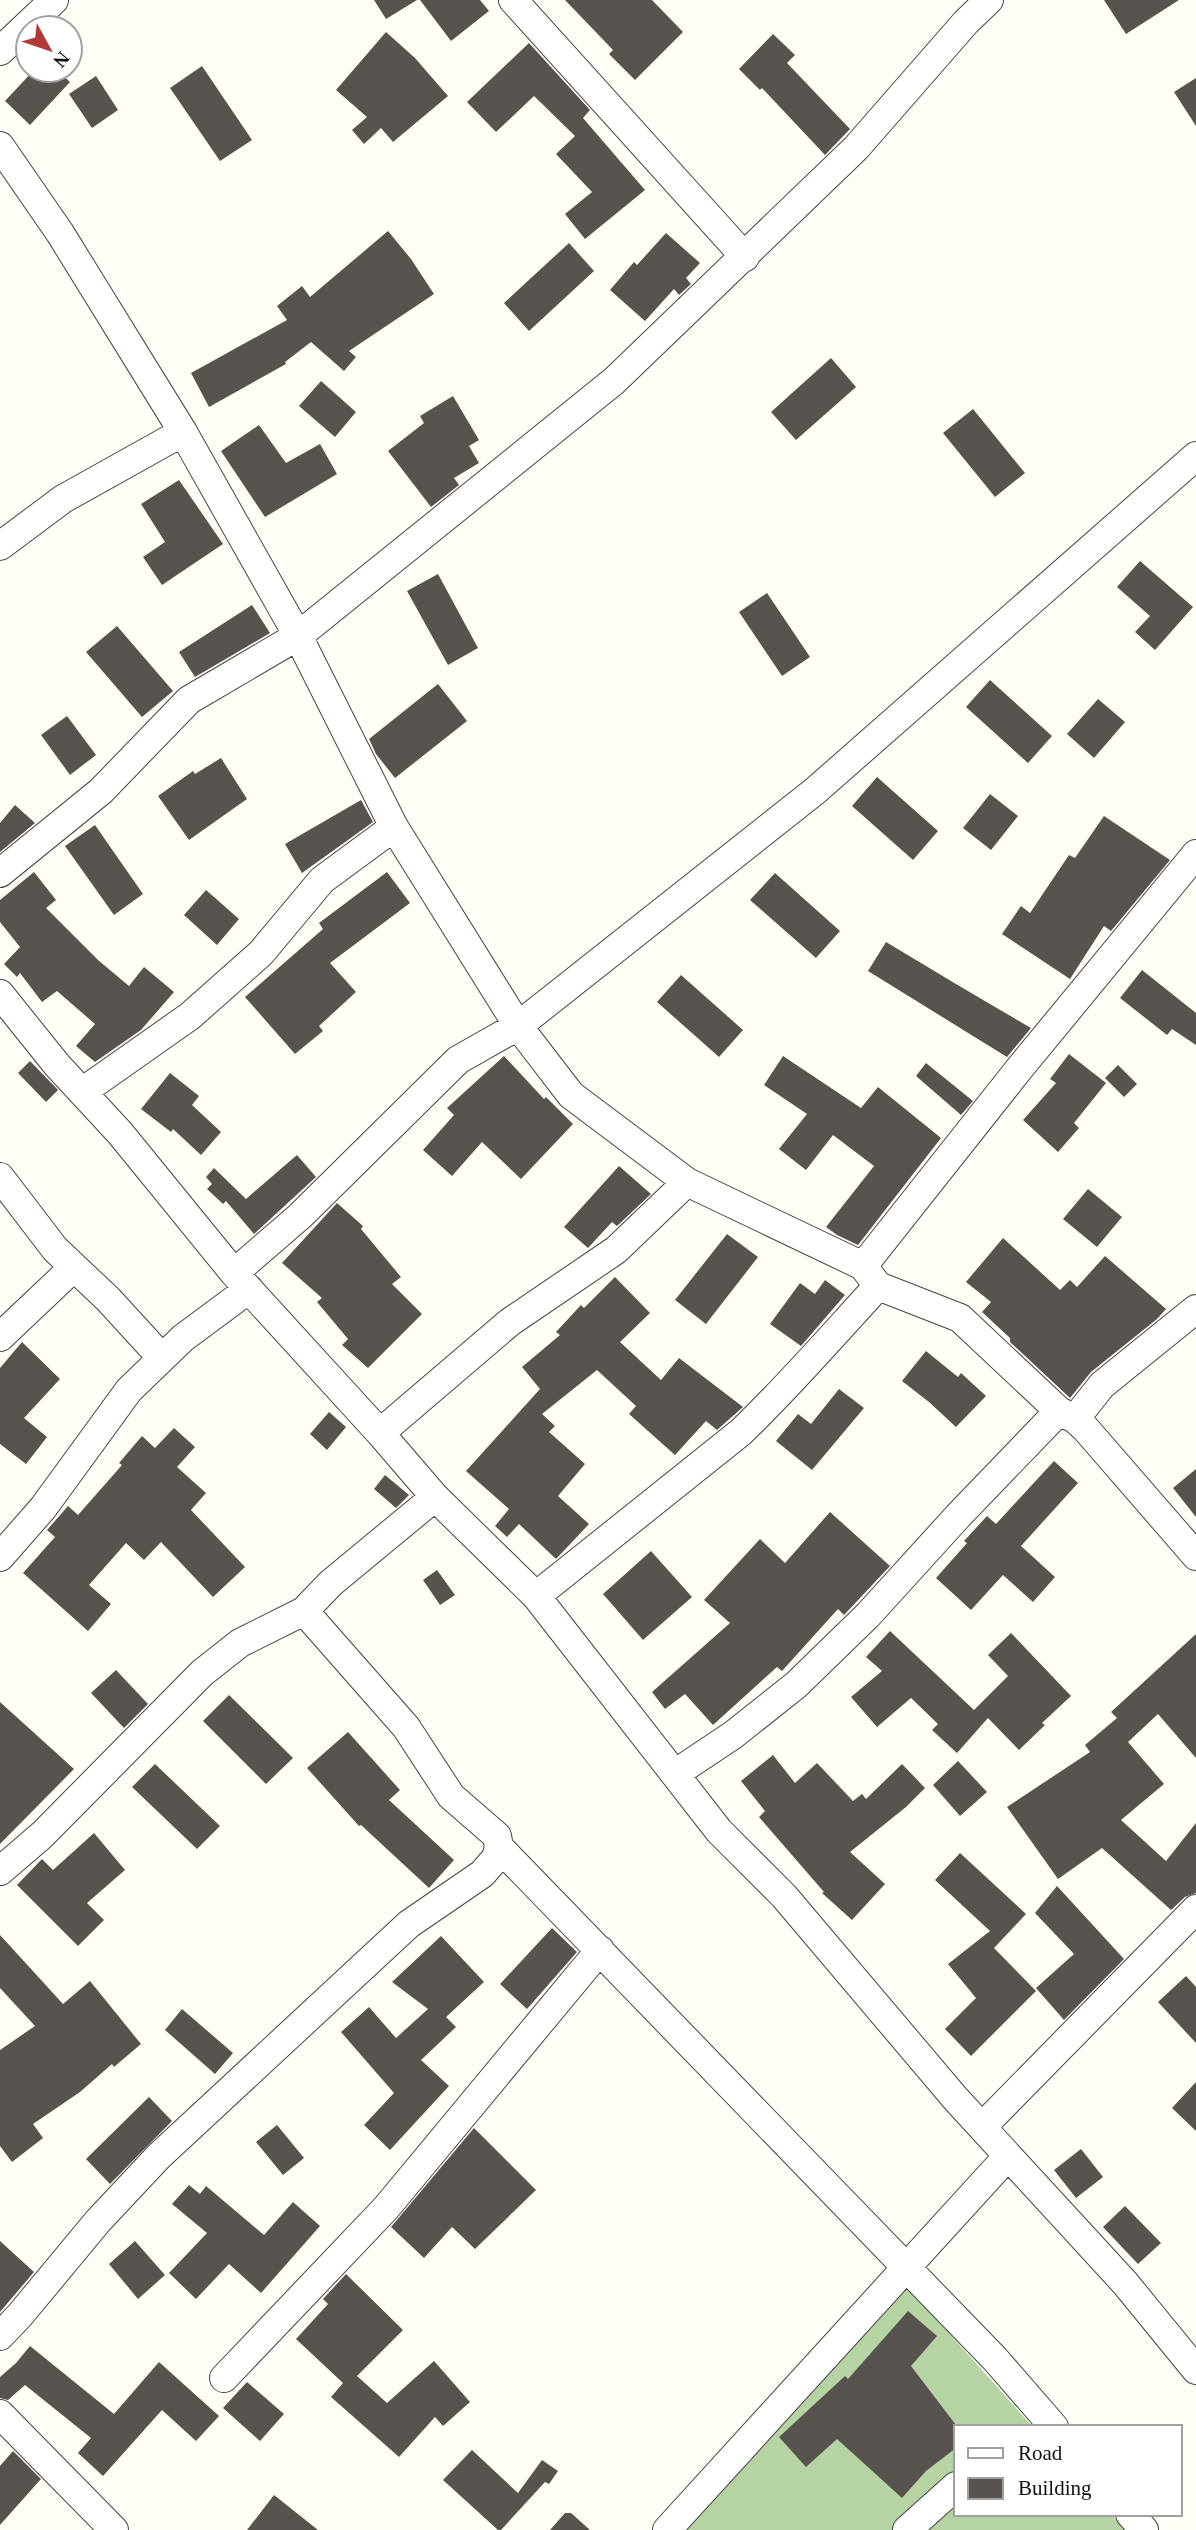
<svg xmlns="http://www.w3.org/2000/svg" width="1196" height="2530" viewBox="0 0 1196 2530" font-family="'Times New Roman',serif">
<rect width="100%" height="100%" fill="#fefdf6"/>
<path fill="#b6d4a3" d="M897 2275 1033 2427H956V2514H1111L1125 2530H670Z"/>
<path fill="#58534e" d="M374 0H417L386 19Z
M420 0H480L489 11 451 41Z
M565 0H652L683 32 635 80 609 54 613 50Z
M1104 0H1179L1126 34Z
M386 32 415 58 448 96 393 142 381 128 364 144 352 130 367 117 336 90Z
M773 34 795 55 787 63 850 129 825 155 762 88 760 90 739 69Z
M529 43 590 110 583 118 645 190 585 239 565 214 592 192 556 154 575 136 534 96 496 132 467 102Z
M202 66 252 140 220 161 170 88Z
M34 70H57L70 82 30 125 5 101Z
M96 76 118 110 92 128 69 94Z
M1196 78V126L1174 92Z
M388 231 411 259 434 294 349 351 356 357 344 371 311 342 285 362 286 364 209 407 191 373 287 320 277 306 302 286 310 297Z
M666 233 700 263 686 278 691 284 679 295 674 289 645 321 610 290 634 262 637 265Z
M569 243 594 271 529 331 504 303Z
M831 358 856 387 796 440 771 412Z
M321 381 356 412 335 437 299 406Z
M453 396 479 440 469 446 479 463 454 478 459 485 431 507 388 451 424 423 420 416Z
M973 409 1025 473 995 497 943 433Z
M259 425 286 463 320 444 337 474 265 517 221 451Z
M179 480 223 544 162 585 143 557 165 542 141 504Z
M1140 561 1193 607 1155 650 1135 632 1150 616 1117 587Z
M438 574 478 648 448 665 407 591Z
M767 593 810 657 782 676 739 612Z
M252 605 270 633 195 677 179 652Z
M117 626 173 691 142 717 86 652Z
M990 680 1052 736 1028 763 966 707Z
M438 684 467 721 395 778 376 754 369 739Z
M1098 699 1125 722 1094 758 1067 734Z
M67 716 96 755 70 775 41 735Z
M221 758 247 799 189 840 158 796 193 771 195 774Z
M877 777 938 831 913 860 852 806Z
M990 794 1018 816 991 850 963 828Z
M361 800 373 822 302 873 285 844Z
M15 805 35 823 0 852V823Z
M1104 816 1170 860 1111 931 1104 926 1070 979 1002 934 1021 906 1030 913 1069 855 1075 858Z
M95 825 143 894 114 915 65 846Z
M34 872 56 900 46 908 98 960 129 986 144 967 174 992 141 1030 95 1062 76 1046 95 1024 57 991 42 1002 20 973 17 977 4 964 20 947 0 922V900Z
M387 872 410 903 330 963 356 992 319 1026 323 1031 295 1054 245 997 323 929 319 923Z
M775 873 840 931 816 958 750 900Z
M206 890 239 919 217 945 184 915Z
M886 942 961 987 1031 1028 1007 1057 868 971Z
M1142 970 1196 1013V1045L1172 1029 1167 1035 1120 998Z
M681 975 743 1030 719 1057 657 1002Z
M1069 1054 1106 1083 1074 1123 1079 1128 1058 1152 1023 1120 1056 1083 1050 1079Z
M504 1056 544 1099 546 1097 573 1124 521 1179 482 1142 452 1176 423 1150 454 1115 447 1108Z
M783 1056 861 1108 878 1087 941 1138 858 1245 837 1235 826 1227 874 1166 833 1135 806 1170 779 1149 807 1114 764 1085Z
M30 1061 58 1090 46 1102 18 1073Z
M926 1063 973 1101 961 1115 916 1076Z
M1118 1065 1137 1084 1124 1097 1105 1078Z
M170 1073 199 1096 192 1105 221 1132 201 1155 173 1129 171 1132 141 1109Z
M297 1155 316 1177 254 1234 226 1201 223 1204 207 1189 212 1184 206 1177 214 1168 246 1199Z
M619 1166 651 1194 617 1226 612 1222 588 1248 564 1227Z
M1088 1189 1122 1217 1097 1247 1063 1219Z
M337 1203 363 1226 361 1229 401 1277 392 1284 422 1314 368 1368 342 1345 348 1339 317 1302 322 1298 282 1263Z
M727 1234 758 1257 706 1324 675 1300Z
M1003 1238 1060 1290 1070 1280 1077 1287 1105 1256 1166 1309 1157 1319 1091 1372 1070 1398 1010 1342V1338L982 1312 991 1302 966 1282Z
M615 1277 650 1313 620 1342 661 1380 679 1358 743 1407 717 1430 706 1421 675 1455 629 1414 636 1406 597 1370 542 1414 555 1426 549 1432 585 1464 558 1496 589 1524 556 1559 519 1524 507 1537 495 1526 509 1509 466 1471 540 1389 522 1367 560 1335 556 1332 581 1305 584 1308Z
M825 1280 845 1295 801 1346 770 1324 800 1283 815 1294Z
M22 1342 60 1379 24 1418 47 1437 26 1464 0 1444V1368Z
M926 1351 958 1377 961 1373 986 1396 956 1427 929 1402 902 1381Z
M839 1389 864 1408 812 1470 776 1441 798 1414 811 1424Z
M329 1412 346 1427 327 1450 310 1434Z
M174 1428 195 1447 177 1467 206 1493 191 1510 245 1567 213 1597 161 1542 144 1560 126 1543 89 1585 111 1604 88 1631 23 1573 55 1537 47 1530 68 1506 78 1515 122 1465 119 1463 142 1436 155 1448Z
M1054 1461 1078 1483 1021 1546 1055 1577 1033 1602 1003 1575 971 1610 936 1578 967 1543 964 1541 987 1516 996 1524Z
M1196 1469V1517L1173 1488Z
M385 1475 409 1495 396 1508 374 1489Z
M830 1512 890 1566 844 1615 838 1609 782 1671 777 1667 713 1725 685 1694 665 1709 652 1692 730 1623 704 1600 760 1539 785 1563Z
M651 1551 692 1597 643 1640 603 1594Z
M437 1570 455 1595 440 1605 423 1580Z
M890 1631 974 1710 1008 1676 988 1655 1011 1633 1071 1696 1042 1723 1045 1725 1019 1750 988 1718 957 1753 932 1730 938 1724 911 1698 877 1727 851 1697 882 1671 866 1657Z
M1196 1634V1758L1158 1714 1128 1742 1164 1784 1121 1820 1166 1861 1196 1823V1893L1185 1897 1171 1910 1102 1848 1058 1879 1007 1807 1090 1752 1085 1745 1117 1718 1111 1712Z
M116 1670 148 1704 124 1728 91 1693Z
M229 1695 293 1758 266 1784 203 1721Z
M0 1702 74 1769 0 1844Z
M348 1732 400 1790 389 1800 454 1860 429 1888 361 1825 359 1826 307 1768Z
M773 1755 795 1783 817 1763 853 1801 862 1794 866 1799 902 1764 925 1788 906 1807 850 1852 885 1884 852 1920 822 1893 824 1892 759 1817 765 1811 741 1781Z
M958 1761 987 1792 960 1816 933 1785Z
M155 1764 220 1826 197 1849 132 1787Z
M94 1833 125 1870 87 1903 104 1920 78 1946 17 1885 42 1859 53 1870Z
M960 1853 1026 1914 994 1948 1036 1991 971 2056 945 2029 976 1998 948 1964 990 1931 935 1880Z
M1057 1886 1124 1959 1064 2020 1036 1988 1074 1954 1035 1913Z
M552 1928 577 1952 527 2009 500 1984Z
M0 1935 63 2004 90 1981 141 2044 114 2067 112 2064 80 2092 33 2124 43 2138 12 2162 0 2146V2050L35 2026 0 1988Z
M441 1936 484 1982 446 2017 456 2027 421 2060 449 2086 390 2150 364 2125 394 2093 341 2032 369 2007 396 2038 428 2009 392 1982Z
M1186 1976 1196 1987V2043L1158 2002Z
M182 2009 233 2053 215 2074 165 2030Z
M1196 2082V2131L1172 2108Z
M149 2097 172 2121 110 2184 86 2159Z
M277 2125 304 2158 283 2175 256 2142Z
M474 2128 536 2190 475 2249 452 2227 424 2258 391 2227Z
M1081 2149 1103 2177 1076 2198 1054 2170Z
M189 2185 200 2194 206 2186 264 2235 293 2202 320 2226 261 2293 229 2264 196 2299 169 2273 207 2233 172 2204Z
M1125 2206 1161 2243 1138 2264 1103 2227Z
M0 2241 34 2272 0 2312Z
M135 2241 165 2275 138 2299 109 2264Z
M346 2274 403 2330 357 2376 387 2403 434 2361 470 2402 443 2426 435 2417 399 2457 331 2397 343 2383 296 2339 328 2304 323 2299Z
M908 2311 937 2336 911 2366 956 2425V2448L926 2471 902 2498 837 2439 806 2467 779 2437 845 2376 848 2379Z
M30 2346 114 2414 159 2362 219 2416 196 2441 162 2410 103 2476 78 2453 91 2438 25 2385 8 2400 0 2398V2377L16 2363Z
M247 2382 284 2414 260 2441 223 2408Z
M472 2450 518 2493 542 2460 558 2471 549 2484 545 2482 501 2530H498L443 2480Z
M13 2451 41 2479 0 2525V2466Z
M274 2495 318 2530H247Z
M565 2513H571L590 2530H550Z"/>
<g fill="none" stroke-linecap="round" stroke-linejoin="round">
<defs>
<path id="minor" d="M513 0 745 257
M0 51 54 0
M0 146 60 233 183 432 298 636 394 827 518 1026 571 1095 687 1182 863 1266 878 1286 960 1318 1059 1411 1075 1419 1085 1428 1196 1556
M0 546 63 499 183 432
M0 873 101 791 189 700 298 636 614 381 856 148 966 22 989 0
M0 994 57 1065 120 1133 234 1273 380 1433 435 1497 536 1596 719 1831 784 1896 955 2098 1125 2283 1196 2370
M82 1092 190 1016 261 953 322 880 394 827
M0 1177 55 1249 108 1299 162 1358
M863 1266 1019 1069 1196 854
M234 1273 300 1216 458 1060 518 1026 815 791 1196 456
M0 1337 74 1267
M1075 1419 1102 1385 1196 1309
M380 1433 510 1322 616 1250 687 1182
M0 1557 43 1508 129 1390 183 1338 249 1289
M536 1596 741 1432C789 1386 833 1335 878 1286
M676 1773 733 1735 796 1685 868 1615 958 1516 1059 1411
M499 1847 995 2359 1054 2427
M0 1871 42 1835 202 1673 240 1643 304 1611 331 1583 435 1497
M982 2127 1196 1909
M0 2336 20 2315 98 2221 159 2156 409 1924 482 1874 496 1858 499 1847 497 1836 451 1796 406 1727 304 1611
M224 2378 386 2208 600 1950
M0 2414 114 2530
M1130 2514 1144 2530
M667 2530 1008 2156
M907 2530 956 2486"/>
</defs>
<use href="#minor" stroke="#444" stroke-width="30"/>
<use href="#minor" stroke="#fff" stroke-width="28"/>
</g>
<rect x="954" y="2425" width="228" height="91" fill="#ffffff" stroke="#a0a0a0" stroke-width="2"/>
<rect x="968" y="2448" width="35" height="10" fill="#ffffff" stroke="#a0a0a0" stroke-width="2"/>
<text x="1018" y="2460" font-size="21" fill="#111111">Road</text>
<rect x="968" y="2478" width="35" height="21" fill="#58534e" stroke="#a0a0a0" stroke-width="2"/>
<text x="1018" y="2495" font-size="21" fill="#111111">Building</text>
<g transform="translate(49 49) rotate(130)"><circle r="33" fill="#ffffff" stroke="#a0a0a0" stroke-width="2"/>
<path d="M0-5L12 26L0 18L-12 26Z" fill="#b13a39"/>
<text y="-10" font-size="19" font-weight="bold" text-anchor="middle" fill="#111111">N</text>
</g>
</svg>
